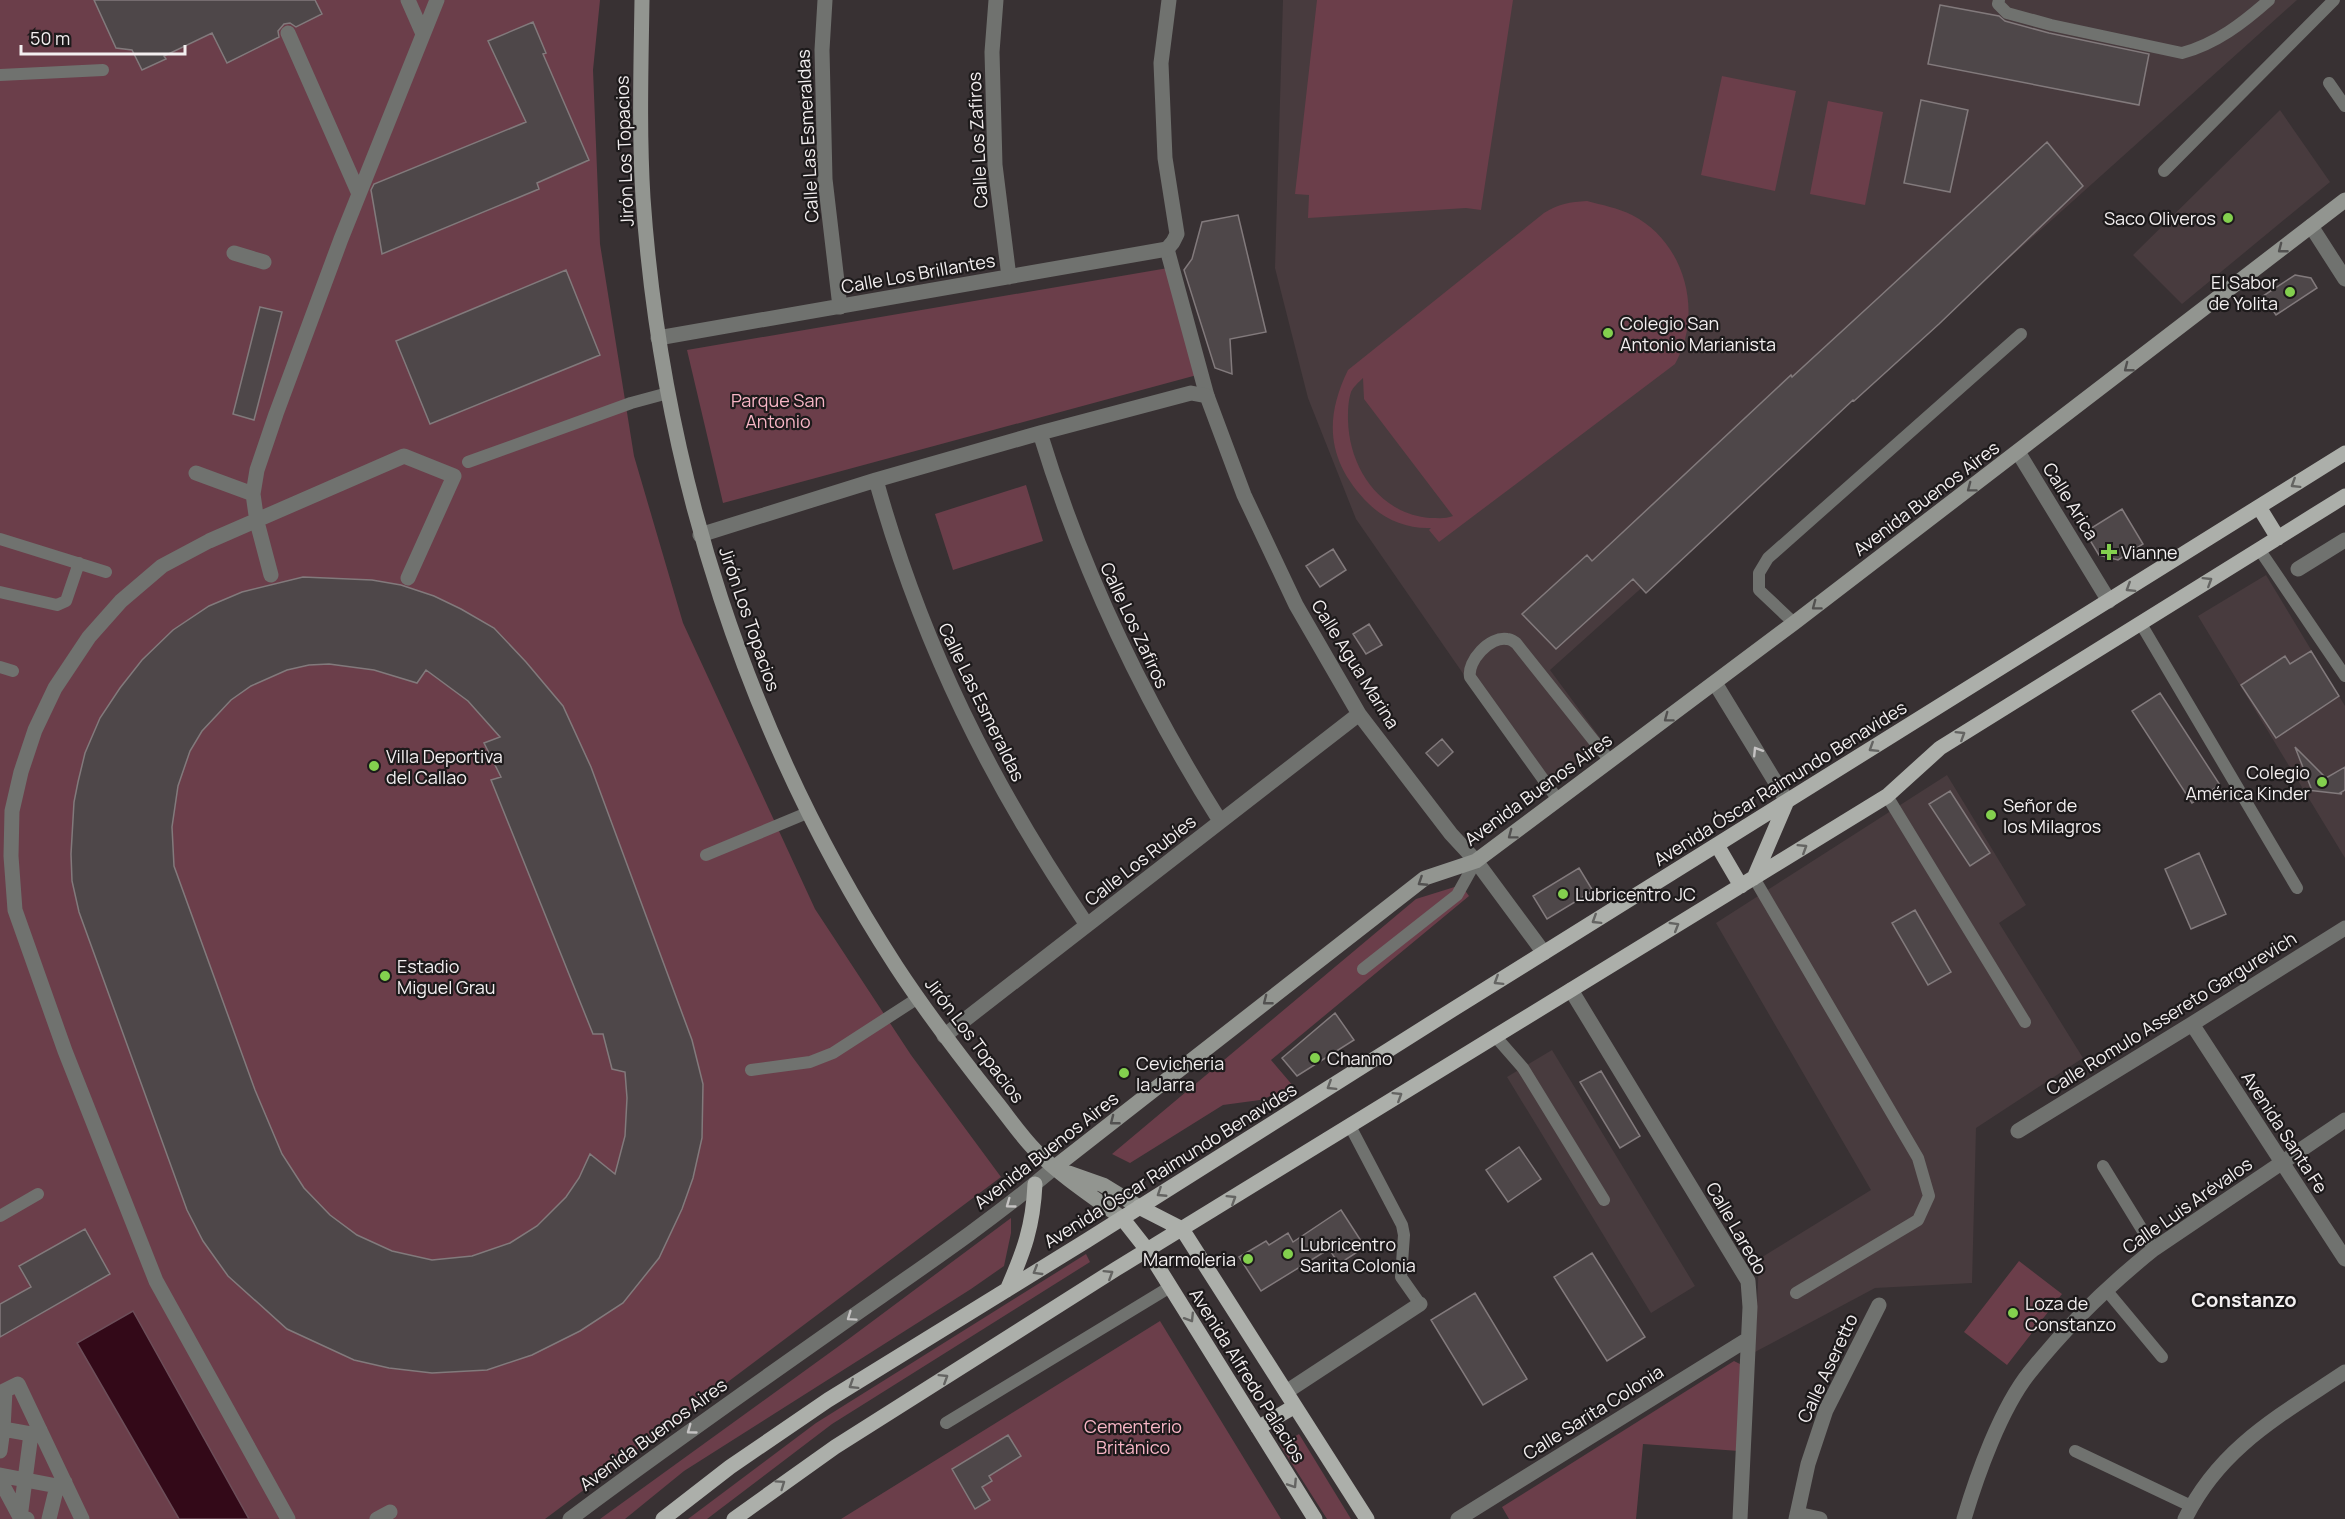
<svg xmlns="http://www.w3.org/2000/svg" width="2345" height="1519" viewBox="0 0 2345 1519" font-family="Manrope,sans-serif">
<rect width="100%" height="100%" fill="#383133"/>
<path fill="#483b3e" d="M1283 0H2297L1550 670 1604 743 1543 789 1356 519 1308 398 1275 268Z
M2280 110 2330 182 2182 304 2133 255Z
M2266 575 2345 706V858L2198 616Z
M1947 775 2026 905 1999 923 2083 1058 1976 1128 1972 1283 1875 1288 1755 1352 1759 1259 1871 1190 1716 923Z
M1552 1050 1695 1286 1651 1313 1507 1077Z"/>
<path fill="#6b3e4a" fill-rule="evenodd" d="M0 0H600L593 70 600 244 634 456 683 623 815 909 911 1055 1001 1177 545 1519H0Z
M1317 0H1513L1481 210 1466 208 1308 218 1309 195 1295 194Z
M1722 76 1796 91 1775 191 1701 175Z
M1828 101 1883 112 1865 205 1810 194Z
M1587 201C1602 205 1618 208 1632 215 1685 242 1704 313 1675 364L1439 542 1429 530 1431 528C1408 529 1385 520 1369 504 1328 463 1323 421 1348 370L1544 213C1558 204 1570 202 1587 201ZM1363 378 1364 399 1453 516C1446 519 1439 518 1430 518 1380 514 1349 468 1348 420 1348 411 1348 401 1351 392 1353 387 1359 382 1363 378Z
M1168 268 1197 375 723 503 687 350Z
M1026 485 1043 541 953 570 935 514Z
M1461 885 1469 896 1271 1060 1294 1087 1260 1100 1223 1105 1130 1163 1112 1154 1416 899Z
M1011 1218V1233L1004 1266 971 1289 684 1471 625 1519H600L850 1338Z
M1086 1254 1090 1262 832 1424 707 1519H688L816 1423Z
M2019 1261 2062 1294 2007 1365 1964 1332Z
M1160 1321 1281 1519H841Z
M1734 1361 1740 1364 1739 1451 1643 1444 1636 1519H1509L1502 1507Z
M1299 1434 1351 1519H1327L1280 1445Z"/>
<path fill="#330918" stroke="#6d4e59" stroke-width="1.5" d="M133 1311 249 1519H179L77 1343Z"/>
<path fill="#4e4749" stroke="#827a7c" stroke-width="1.5" fill-rule="evenodd" d="M94 0H315L322 14 296 27 290 23 284 24 278 31 279 37 227 63 212 33 164 56 166 59 142 70 132 50 116 48Z
M1940 5 1999 16 2005 21 2049 33 2149 54 2139 105 1928 64Z
M533 22 546 53 543 54 589 160 537 183 539 189 382 254 371 190 374 184 526 122 488 41Z
M1921 100 1968 110 1950 192 1904 183Z
M2047 142 2083 186 1939 324 1854 401 1853 400 1646 593 1633 579 1556 649 1522 614 1587 555 1592 561 1791 375 1792 377 1877 299Z
M1238 215 1266 332 1230 339 1232 374 1215 368 1184 270 1192 259 1202 222Z
M566 270 600 355 430 424 396 341Z
M2295 275 2311 278 2317 288 2276 315 2263 296Z
M260 307 282 312 254 420 233 414Z
M2122 509 2143 544 2118 560 2099 555 2085 532Z
M1333 549 1346 570 1320 587 1306 566Z
M303 577 372 580 401 585 434 596 461 609 494 628 526 662 563 706 591 767 692 1040 703 1084 702 1138 693 1178 682 1209 659 1258 623 1303 580 1331 532 1355 487 1370 432 1373 389 1368 354 1360 287 1329 228 1276 203 1241 187 1210 79 912 72 881 71 854 74 802 78 782 85 753 100 718 120 688 142 660 173 630 209 606 242 592ZM329 664 374 670 417 683 426 670 468 701 500 737 484 743 501 777 491 780 593 1034H603L612 1069 625 1072 627 1098 625 1136 615 1174 590 1154 579 1178 566 1197 537 1226 510 1243 472 1256 432 1260 392 1251 357 1235 330 1215 304 1188 282 1154 255 1090 174 866 172 827 178 786 190 751 202 731 231 700 251 686 287 670 309 665Z
M1369 624 1382 645 1366 654 1353 634Z
M2311 651 2339 696 2276 738 2241 685 2285 656 2290 664Z
M2160 693 2220 785 2192 803 2132 711Z
M1442 739 1453 752 1438 766 1426 753Z
M2295 747 2326 778 2345 767V790L2340 793 2342 794 2307 790 2311 788Z
M1950 791 1990 853 1970 866 1929 804Z
M2199 853 2226 914 2191 929 2165 869Z
M1579 868 1593 891 1547 919 1533 896Z
M1915 910 1951 972 1928 985 1892 923Z
M1335 1013 1354 1040 1297 1076 1282 1058Z
M1601 1071 1640 1136 1620 1148 1580 1082Z
M1519 1147 1541 1179 1508 1202 1486 1170Z
M1341 1210 1365 1247 1339 1264 1329 1249 1261 1291 1239 1257 1266 1241 1269 1245 1288 1233 1293 1242Z
M85 1229 110 1274 0 1337V1304L31 1287 19 1266Z
M1592 1253 1645 1337 1607 1361 1554 1277Z
M1475 1293 1527 1379 1483 1405 1431 1320Z
M1008 1435 1021 1456 989 1476 992 1481 982 1487 990 1500 975 1509 952 1469Z"/>
<g fill="none" stroke-linecap="round" stroke-linejoin="round">
<path stroke="#70726f" stroke-width="12" d="M1999 0 1998 4 2007 13 2051 25 2182 53C2216 44 2243 23 2269 0
M0 75 103 70
M2329 83 2345 106
M2164 171 2334 0
M468 462 631 403 668 393
M0 539 106 572
M2259 549 2345 676
M0 592 57 605 66 601 79 563
M1794 623 1759 590V573L1768 558 2021 334
M2141 624 2297 888
M0 667 13 671
M1887 796 2025 1022
M1558 800 1470 677C1467 661 1490 636 1507 639 1511 639 1513 641 1516 643L1610 761
M706 855 807 813
M1754 878 1918 1158 1929 1196 1918 1220 1796 1293
M1363 969 1457 895 1476 861
M1495 1036 1523 1068 1604 1200
M751 1070 810 1062 833 1053 918 998
M1350 1126 1402 1225 1404 1235 1401 1277 1420 1304
M2103 1166 2154 1249
M0 1216 38 1194
M2107 1291 2162 1357
M946 1423 1170 1287
M2075 1451 2191 1506"/>
<path stroke="#70726f" stroke-width="15" d="M408 0 423 34
M288 33 359 194
M1167 249 1207 396
M234 253 264 262
M196 473 253 494
M271 575 257 522 253 494 257 470 276 414 341 239 437 0
M1286 1392 1420 1304
M0 1393 18 1384 82 1519
M3 1429 5 1391
M0 1451 3 1429 31 1434 40 1430
M0 1475 57 1486 65 1482
M0 1480 21 1519
M27 1519 20 1518 31 1434
M49 1519 57 1486
M288 1519 156 1281 65 1051 15 910 11 856 12 811 21 772 35 730 55 688 89 637 121 601 162 566 209 541 404 456 454 476 408 578
M377 1519 390 1512"/>
<path stroke="#70726f" stroke-width="15" d="M825 0 822 50 825 179 840 307
M996 0 992 52 995 165 1009 277
M2311 226 2345 279
M658 338 1167 249 1173 242 1177 234 1165 158 1161 63 1169 0
M1040 433C1082 571 1143 699 1220 821
M2018 452 2109 601
M876 480C922 645 991 784 1087 925
M700 535 876 480 1040 433 1191 393 1207 396 1244 495 1296 605 1359 714 1451 834 1476 861 1544 953
M2298 569 2345 540
M1715 683 1787 801
M1571 990 1748 1281 1750 1307 1740 1519
M2192 1024 2345 1259
M944 1036 1359 714
M2018 1131 2192 1024 2345 928
M1797 1514 1820 1519
M1458 1519 1748 1339
M1796 1519 1808 1464 1826 1410 1879 1305
M1964 1519C1977 1475 2001 1408 2030 1372 2066 1327 2109 1285 2154 1249L2345 1120
M2185 1519C2220 1447 2281 1415 2345 1372"/>
<path stroke="#70726f" stroke-width="15" d="M570 1519C662 1450 756 1384 850 1318 920 1269 990 1222 1055 1167"/>
<path stroke="#929590" stroke-width="15" d="M642 0C641 66 639 132 643 198 662 471 747 736 896 966 926 1012 959 1055 993 1098 1007 1115 1020 1135 1036 1151 1061 1176 1093 1197 1122 1218
M1055 1167 1425 878 1476 861 1794 623 2345 200
M1069 1173 1103 1185 1139 1207"/>
<path stroke="#acafaa" stroke-width="15" d="M2259 507 2278 538
M1717 845 1741 886
M1754 878 1787 801
M1139 1207 1182 1229 1367 1519
M1122 1218 1148 1251 1315 1519
M1007 1290C1024 1251 1033 1227 1035 1184
M1258 1428 1295 1406
M663 1519 730 1467 828 1400 1086 1241 1452 1010 2345 453
M734 1519 835 1447 1116 1269 1887 796 1940 748 2345 496"/>
</g>
<defs><path id="oneway-chevron" d="M-2-3.5L2.5 0L-2 3.5" fill="none" stroke-width="1.6" stroke-linecap="round" stroke-linejoin="round" transform="scale(1.5)"/></defs>
<g stroke="#525150">
<use href="#oneway-chevron" transform="translate(2282 249) rotate(142)"/>
<use href="#oneway-chevron" transform="translate(2128 368) rotate(142)"/>
<use href="#oneway-chevron" transform="translate(1971 488) rotate(143)"/>
<use href="#oneway-chevron" transform="translate(1816 606) rotate(143)"/>
<use href="#oneway-chevron" transform="translate(1668 718) rotate(143)"/>
<use href="#oneway-chevron" transform="translate(1512 835) rotate(143)"/>
<use href="#oneway-chevron" transform="translate(1422 882) rotate(147)"/>
<use href="#oneway-chevron" transform="translate(1267 1001) rotate(142)"/>
<use href="#oneway-chevron" transform="translate(1114 1121) rotate(142)"/>
</g>
<g stroke="#646462">
<use href="#oneway-chevron" transform="translate(2295 484) rotate(148)"/>
<use href="#oneway-chevron" transform="translate(2208 581) rotate(-32)"/>
<use href="#oneway-chevron" transform="translate(2130 588) rotate(148)"/>
<use href="#oneway-chevron" transform="translate(1961 735) rotate(-32)"/>
<use href="#oneway-chevron" transform="translate(1873 748) rotate(148)"/>
<use href="#oneway-chevron" transform="translate(1803 848) rotate(-32)"/>
<use href="#oneway-chevron" transform="translate(1596 920) rotate(148)"/>
<use href="#oneway-chevron" transform="translate(1675 926) rotate(-31)"/>
<use href="#oneway-chevron" transform="translate(1498 981) rotate(148)"/>
<use href="#oneway-chevron" transform="translate(1331 1086) rotate(148)"/>
<use href="#oneway-chevron" transform="translate(1398 1096) rotate(-32)"/>
<use href="#oneway-chevron" transform="translate(1161 1193) rotate(147)"/>
<use href="#oneway-chevron" transform="translate(1232 1199) rotate(-32)"/>
<use href="#oneway-chevron" transform="translate(1037 1271) rotate(149)"/>
<use href="#oneway-chevron" transform="translate(1109 1274) rotate(-32)"/>
<use href="#oneway-chevron" transform="translate(1190 1318) rotate(58)"/>
<use href="#oneway-chevron" transform="translate(944 1378) rotate(-32)"/>
<use href="#oneway-chevron" transform="translate(853 1385) rotate(148)"/>
<use href="#oneway-chevron" transform="translate(781 1484) rotate(-35)"/>
<use href="#oneway-chevron" transform="translate(1293 1484) rotate(57)"/>
</g>
<g stroke="#c5c3c3">
<use href="#oneway-chevron" transform="translate(1757 751) rotate(-122)"/>
<use href="#oneway-chevron" transform="translate(1010 1204) rotate(144)"/>
<use href="#oneway-chevron" transform="translate(851 1317) rotate(145)"/>
<use href="#oneway-chevron" transform="translate(691 1430) rotate(144)"/>
</g>
<g fill="#83d04e" stroke="#1d1a1b" stroke-width="2">
<circle cx="2228" cy="218" r="6"/>
<circle cx="2290" cy="292" r="6"/>
<circle cx="1608" cy="333" r="6"/>
<path d="M2106 543h6v6h6v6h-6v6h-6v-6h-6v-6h6z"/>
<circle cx="374" cy="766" r="6"/>
<circle cx="2322" cy="782" r="6"/>
<circle cx="1991" cy="815" r="6"/>
<circle cx="1563" cy="894" r="6"/>
<circle cx="385" cy="976" r="6"/>
<circle cx="1315" cy="1058" r="6"/>
<circle cx="1124" cy="1073" r="6"/>
<circle cx="1288" cy="1254" r="6"/>
<circle cx="1248" cy="1259" r="6"/>
<circle cx="2013" cy="1313" r="6"/>
</g>
<g text-anchor="middle" dominant-baseline="central" stroke-width="4.5" stroke-linejoin="round" paint-order="stroke">
<g font-size="18" fill="#f3eff0" stroke="#1d1a1b">
<text transform="translate(807 136) rotate(-93)">Calle Las Esmeraldas</text>
<text transform="translate(977 140) rotate(-93)">Calle Los Zafiros</text>
<text transform="translate(624 151) rotate(-92)">Jirón Los Topacios</text>
<text transform="translate(918 273) rotate(-10)">Calle Los Brillantes</text>
<text transform="translate(1926 498) rotate(-37)">Avenida Buenos Aires</text>
<text transform="translate(2071 501) rotate(58)">Calle Arica</text>
<text transform="translate(750 619) rotate(71)">Jirón Los Topacios</text>
<text transform="translate(1135 625) rotate(65)">Calle Los Zafiros</text>
<text transform="translate(1356 664) rotate(58)">Calle Agua Marina</text>
<text transform="translate(982 702) rotate(64)">Calle Las Esmeraldas</text>
<text transform="translate(1780 783) rotate(-32)">Avenida Óscar Raimundo Benavides</text>
<text transform="translate(1538 789) rotate(-36)">Avenida Buenos Aires</text>
<text transform="translate(1140 860) rotate(-38)">Calle Los Rubíes</text>
<text transform="translate(2171 1013) rotate(-32)">Calle Romulo Assereto Gargurevich</text>
<text transform="translate(975 1040) rotate(53)">Jirón Los Topacios</text>
<text transform="translate(2285 1132) rotate(57)">Avenida Santa Fe</text>
<text transform="translate(1046 1150) rotate(-38)">Avenida Buenos Aires</text>
<text transform="translate(1170 1165) rotate(-32)">Avenida Óscar Raimundo Benavides</text>
<text transform="translate(2187 1205) rotate(-35)">Calle Luis Arévalos</text>
<text transform="translate(1737 1228) rotate(60)">Calle Laredo</text>
<text transform="translate(1827 1368) rotate(-65)">Calle Aseretto</text>
<text transform="translate(1248 1375) rotate(58)">Avenida Alfredo Palacios</text>
<text transform="translate(1593 1412) rotate(-32)">Calle Sarita Colonia</text>
<text transform="translate(653 1434) rotate(-36)">Avenida Buenos Aires</text>
</g>
<g font-size="18" fill="#f3eff0" stroke="#1d1a1b" text-anchor="start">
<text x="2216" y="218" text-anchor="end">Saco Oliveros</text>
<text x="2278" y="282" text-anchor="end">El Sabor<tspan x="2278" dy="21">de Yolita</tspan></text>
<text x="1620" y="323">Colegio San<tspan x="1620" dy="21">Antonio Marianista</tspan></text>
<text x="2121" y="552">Vianne</text>
<text x="386" y="756">Villa Deportiva<tspan x="386" dy="21">del Callao</tspan></text>
<text x="2310" y="772" text-anchor="end">Colegio<tspan x="2310" dy="21">América Kinder</tspan></text>
<text x="2003" y="805">Señor de<tspan x="2003" dy="21">los Milagros</tspan></text>
<text x="1575" y="894">Lubricentro JC</text>
<text x="397" y="966">Estadio<tspan x="397" dy="21">Miguel Grau</tspan></text>
<text x="1327" y="1058">Channo</text>
<text x="1136" y="1063">Cevicheria<tspan x="1136" dy="21">la Jarra</tspan></text>
<text x="1300" y="1244">Lubricentro<tspan x="1300" dy="21">Sarita Colonia</tspan></text>
<text x="1236" y="1259" text-anchor="end">Marmoleria</text>
<text x="2025" y="1303">Loza de<tspan x="2025" dy="21">Constanzo</tspan></text>
</g>
<g font-size="18" fill="#f8b6c6" stroke="#1d1a1b">
<text x="778" y="400">Parque San<tspan x="778" dy="21">Antonio</tspan></text>
<text x="1133" y="1426">Cementerio<tspan x="1133" dy="21">Británico</tspan></text>
</g>
<g font-size="20" font-weight="bold" fill="#f3eff0" stroke="#1d1a1b">
<text x="2244" y="1299">Constanzo</text>
</g>
</g>
<path d="M21 45v9h164v-9" fill="none" stroke="#f3eff0" stroke-width="3"/>
<text x="30" y="45" font-size="18" fill="#f3eff0" stroke="#1d1a1b" stroke-width="4.5" paint-order="stroke">50 m</text>
</svg>
